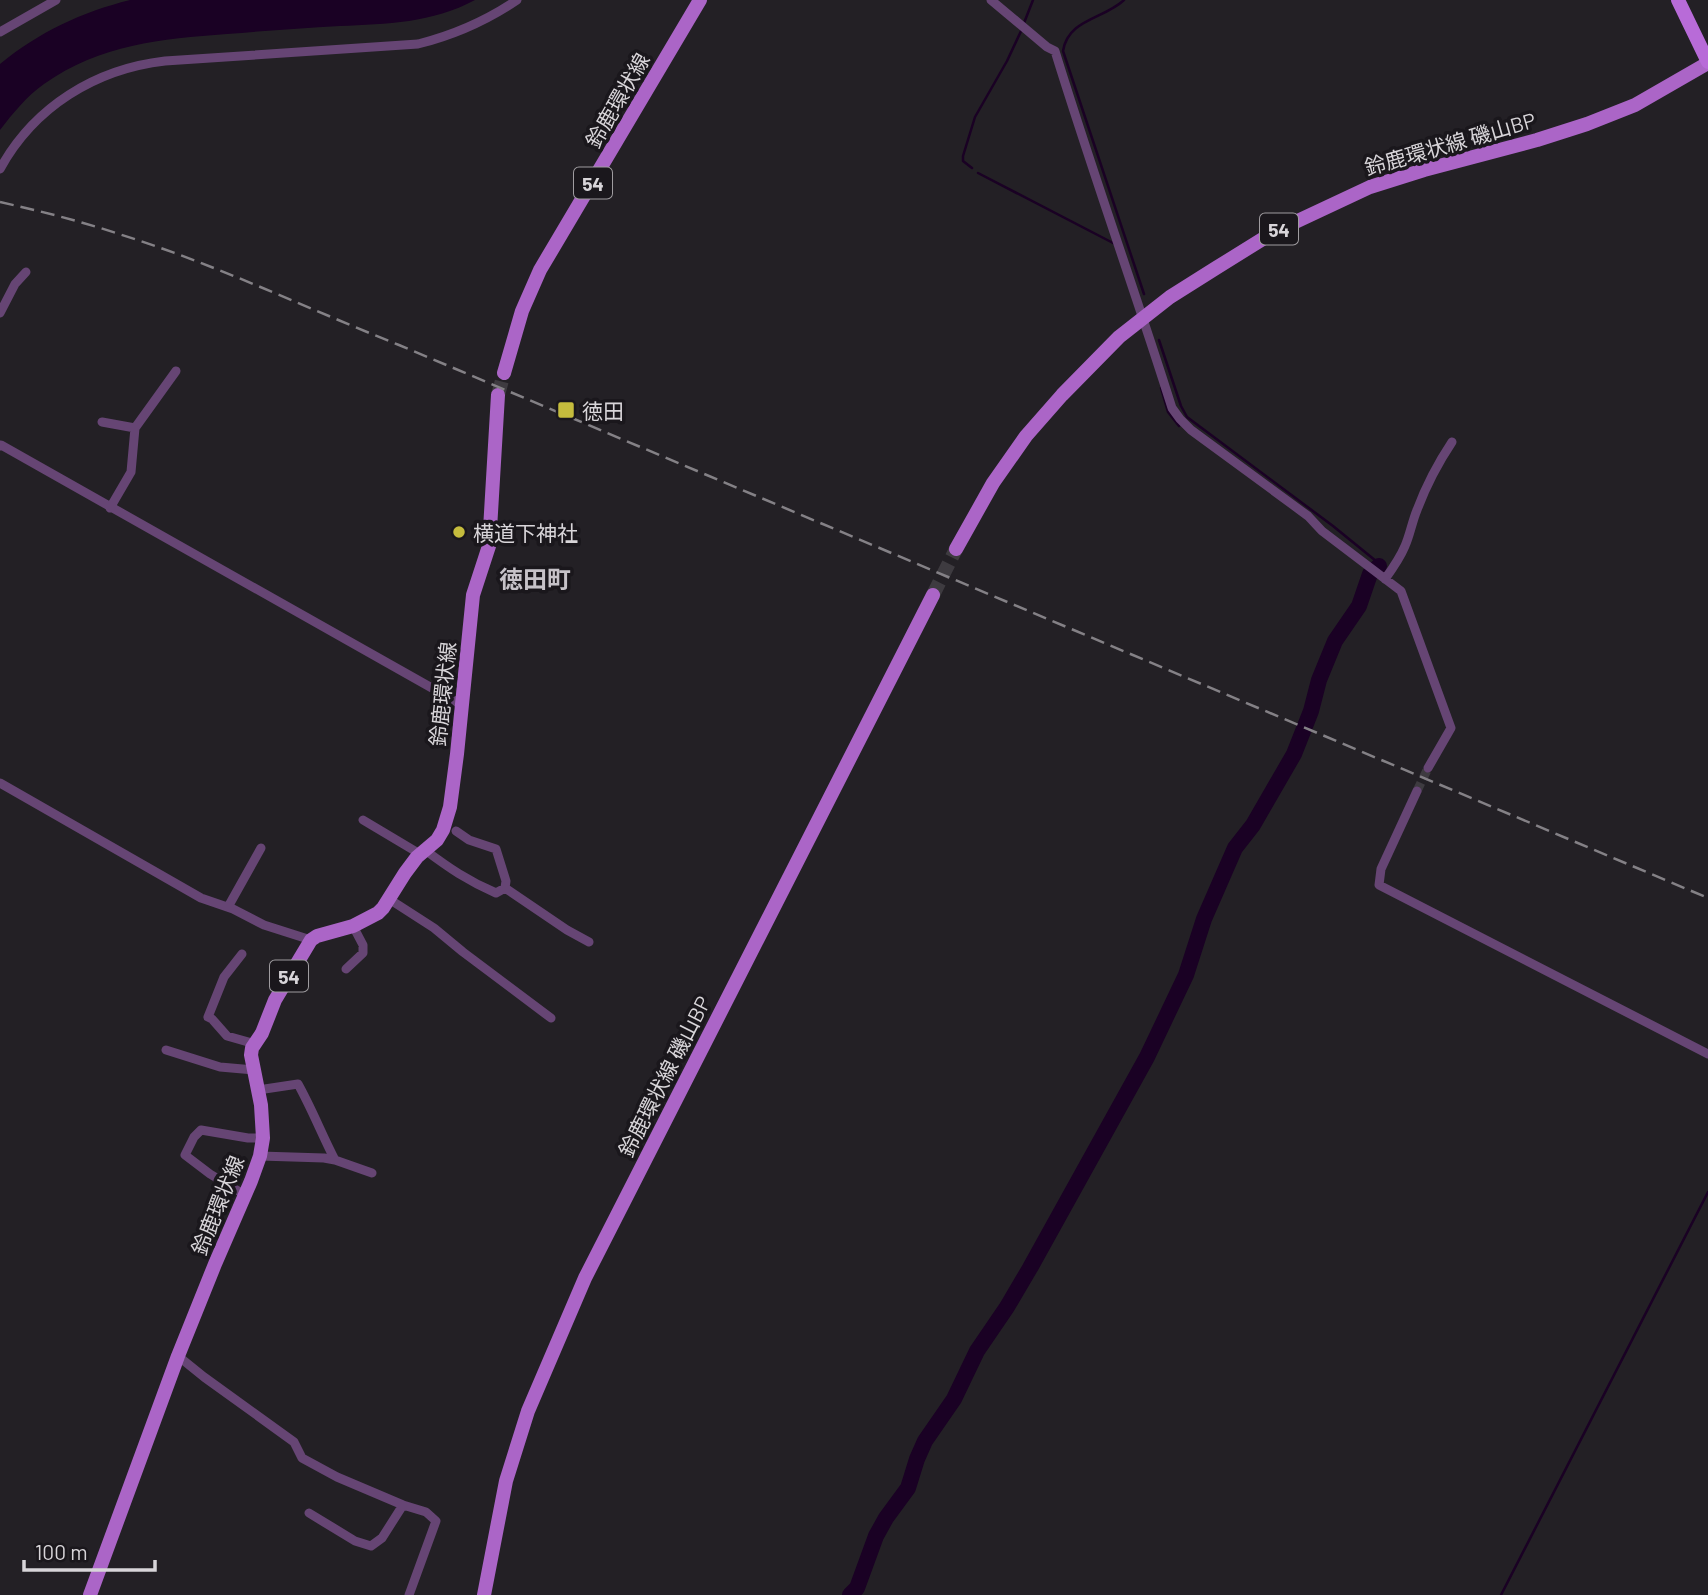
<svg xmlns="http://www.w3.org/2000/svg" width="1708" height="1595" viewBox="0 0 1708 1595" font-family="Barlow,'Noto Sans JP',sans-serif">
<rect width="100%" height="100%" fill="#232025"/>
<path fill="#1a0124" d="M130 0H475C432 23 387 24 340 26 302 28 265 31 227 34 161 39 101 44 44 84 27 96 13 113 0 130V64C39 32 82 12 130 0Z"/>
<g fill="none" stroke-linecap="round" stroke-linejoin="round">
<path stroke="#1a0124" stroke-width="2.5" d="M1124 0C1104 19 1068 19 1063 51L1144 294
M1024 23 1033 0
M972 168 963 161V156L975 117 1007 61 1022 29
M978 173 1115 244
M1159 340 1181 406 1187 417 1333 526 1376 561 1379 566
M1161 388 1168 412 1179 426
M1501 1595 1708 1192"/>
<path stroke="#1a0124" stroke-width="16" d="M850 1595 857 1588 876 1536 886 1518 908 1488 917 1459 925 1441 954 1399 977 1351 1007 1307 1030 1268 1147 1057 1186 975 1204 919 1235 848 1253 825 1294 754 1311 711 1319 680 1335 641 1359 606 1370 574 1379 566"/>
<path stroke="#3e3b40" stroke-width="9" stroke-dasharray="9 4.5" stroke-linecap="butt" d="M1417 791 1428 768"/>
<path stroke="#3e3b40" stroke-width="14" stroke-dasharray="14 7" stroke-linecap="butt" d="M498 395 504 373
M933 595 956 549"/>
<path stroke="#664574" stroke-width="9" d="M991 0 1047 47 1055 51C1092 171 1134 288 1172 408L1180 419 1191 430 1308 516 1322 531 1401 591 1451 728 1428 768
M0 32 56 0
M0 169C34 107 95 69 165 61L418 44C454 35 486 21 517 0
M0 313 15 284 26 272
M102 422 135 428
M0 446 1 445 462 705
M110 508 131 472 135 428 176 371
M1385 579C1393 568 1400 558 1405 546 1410 535 1412 522 1417 510 1426 486 1438 463 1452 442
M0 783 201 898 233 909 264 925 311 940
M1417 791 1381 869 1379 885 1708 1054
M363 820 420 854
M456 831 469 840 496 849 506 881 505 888
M425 850C449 868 468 881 496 893L505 888 567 930 589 942
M389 899 434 928 463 952 551 1018
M228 907 261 848
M242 954 224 977 208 1017 212 1019 227 1036 255 1044
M346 969 363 953V945L353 926
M166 1050 220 1067 254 1070
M258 1090 298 1084C312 1109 322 1135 335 1160L372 1173
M260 1156 324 1158 335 1160
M245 1195 210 1174 185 1155 194 1137 201 1130 248 1138H263
M178 1356 204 1377 294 1442 302 1458 337 1477 403 1505 426 1512 436 1521 409 1595
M309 1513 355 1541 371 1546 382 1538 403 1505"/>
<path stroke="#ab65c7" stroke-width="14" d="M504 373 522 311 540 270 700 0
M956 549 993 483 1026 436 1062 395 1119 337 1170 297 1216 268 1274 232 1370 187 1424 170 1537 140 1587 124 1635 105 1708 63
M90 1595 178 1356 215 1264 251 1181 260 1156 263 1138 261 1105 251 1055 252 1048 262 1033 275 1000 311 940 317 936 353 926 378 913 383 908 405 873 417 857 437 840 443 830 450 807 457 754 473 595 489 546 498 395
M484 1595 506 1481 528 1411 585 1278 933 595"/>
<path stroke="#b86bd8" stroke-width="14" d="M1678 0 1708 62"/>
<path stroke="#848186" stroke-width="2.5" stroke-dasharray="14 7" stroke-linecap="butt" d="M0 202C40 211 80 221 119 234 215 264 306 308 399 345L1708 898"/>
</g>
<g fill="#c5bc3d" stroke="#1a171c" stroke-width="2.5">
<rect x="557" y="401" width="18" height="18" rx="3.5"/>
<circle cx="459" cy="532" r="7"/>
</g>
<g text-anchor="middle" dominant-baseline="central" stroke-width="7" stroke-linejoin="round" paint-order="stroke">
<g fill="#1a171c" stroke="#9f9ca0" stroke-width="2">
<rect x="574" y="167.5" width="38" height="31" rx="5"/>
<rect x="1260" y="213.5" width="38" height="31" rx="5"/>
<rect x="270" y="960.5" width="38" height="31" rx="5"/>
</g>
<g font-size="19" font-weight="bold" fill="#d8d5d9">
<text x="593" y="183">54</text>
<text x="1279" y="229">54</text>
<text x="289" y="976">54</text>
</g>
<g font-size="21" fill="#d8d5d9" stroke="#1a171c">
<text transform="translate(617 100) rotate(-60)">鈴鹿環状線</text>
<text transform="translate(1450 143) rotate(-16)">鈴鹿環状線 磯山BP</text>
<text transform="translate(442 694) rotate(-84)">鈴鹿環状線</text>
<text transform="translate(664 1076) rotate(-63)">鈴鹿環状線 磯山BP</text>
<text transform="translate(217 1205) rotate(-68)">鈴鹿環状線</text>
</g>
<g font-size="21" fill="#d8d5d9" stroke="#1a171c" text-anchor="start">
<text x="582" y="410">徳田</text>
<text x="473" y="532">横道下神社</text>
</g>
<g font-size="24" font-weight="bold" fill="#c6c2c8" stroke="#1a171c">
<text x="535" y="578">徳田町</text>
</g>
</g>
<path d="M24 1560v10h131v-10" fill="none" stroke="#d8d5d9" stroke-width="3.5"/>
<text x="35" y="1560" font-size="21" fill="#d8d5d9" stroke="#1a171c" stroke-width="5" paint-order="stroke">100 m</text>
</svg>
